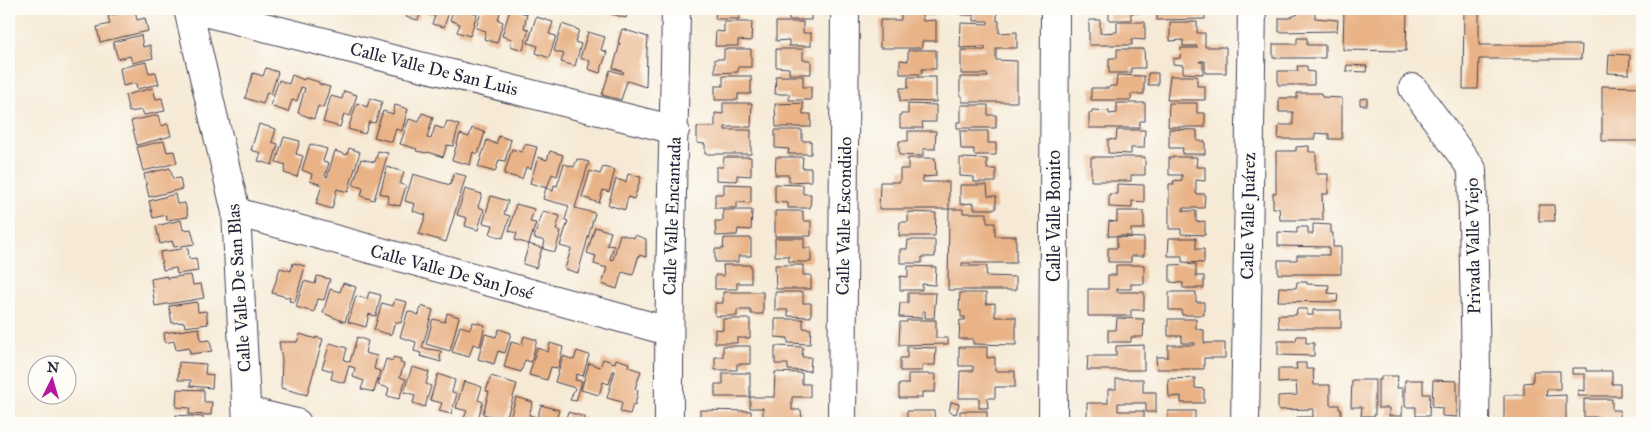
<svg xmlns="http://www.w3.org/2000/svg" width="1651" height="432" viewBox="0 0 1651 432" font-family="'IM FELL Great Primer',serif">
<rect width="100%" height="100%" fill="#fdfcf7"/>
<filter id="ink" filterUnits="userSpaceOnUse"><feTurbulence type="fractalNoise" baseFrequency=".02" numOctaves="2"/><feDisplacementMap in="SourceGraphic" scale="10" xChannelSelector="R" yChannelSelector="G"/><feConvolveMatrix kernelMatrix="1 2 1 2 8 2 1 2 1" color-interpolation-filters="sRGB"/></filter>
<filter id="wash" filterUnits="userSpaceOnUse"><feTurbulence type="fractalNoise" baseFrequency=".0096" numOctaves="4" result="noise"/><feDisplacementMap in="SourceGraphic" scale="20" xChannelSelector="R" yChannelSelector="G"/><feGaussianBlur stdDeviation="1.12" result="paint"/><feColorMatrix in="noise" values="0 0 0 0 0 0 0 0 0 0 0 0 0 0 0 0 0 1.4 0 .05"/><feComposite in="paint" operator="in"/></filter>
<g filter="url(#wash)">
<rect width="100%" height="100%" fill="#f6ead6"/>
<g id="blocks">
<path fill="#e9b387" d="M135 9 137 20 145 18 148 31 100 42 97 27 110 24 108 16Z
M408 9H422L418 20 406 17Z
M426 9H450L444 27 432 24 435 16 425 13Z
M454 9H472L471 12 477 14 470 36 457 32 460 24 450 20Z
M482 9H501L498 20 503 22 497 43 484 39 486 31 476 28Z
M510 9 527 14 524 28 529 29 523 50 510 46 512 39 502 36Z
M610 9H629L626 18 608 13Z
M716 9H751V13H739V19H715Z
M776 9H811V20H789V14L776 13Z
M901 9H936V14H922L923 21 936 20V41H922V48H880V20H901Z
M961 9H997V21H999V33L1017 32V48H996V60L1017 61V102H962V96H960V77H988L987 74H961V50H985V47L960 48 961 23 988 24V21H974V15H961Z
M1109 9H1145V13H1131V20H1109Z
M1170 9H1205V19L1157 20V11H1170Z
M1344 9H1407L1406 51 1343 50Z
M1464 9H1479V45H1582L1581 59H1479L1478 89H1463Z
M1298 11H1315V18L1338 20 1337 31 1279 32V18H1289L1298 14Z
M536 17 553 22 549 34 556 36 549 58 536 53 538 46 528 43Z
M1089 20H1100V33L1117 32V22H1145V40L1132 39V45H1089Z
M724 22H752L751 41 738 40V46H715L716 31 724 32Z
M776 22H803V33H811V46H789V40L776 41Z
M1170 22H1197V33H1205V47H1226V73H1205V61H1200L1199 62H1203V74L1183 73V65L1173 64V59L1180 58 1181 48H1197V46H1183V40L1170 41Z
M562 24 579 30 575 42 581 44 575 66 561 62 564 54 554 51Z
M622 29 648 37 647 51 646 87 627 81 621 100 602 95 610 70 623 74 624 72 613 68 620 43H618Z
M588 32 605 37 601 50 607 52 600 73 588 69 590 61 580 58Z
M141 35 143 47 150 45 153 58 132 63 130 56 118 59 113 42Z
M1297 38H1307V45H1325V58H1273V44H1297Z
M724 49H751V67H738V72L715 73V59H724Z
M776 49H803V60H811V74H789V68L776 67Z
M1117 49H1144L1145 68H1131V73H1109V58H1117Z
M908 50H936V69H922V74H900V60L908 61Z
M1609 54 1630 55 1629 74 1608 73Z
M146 62 149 73 156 72 159 84 137 89 136 83 123 86 120 68Z
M1347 65 1367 66 1366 72 1346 71Z
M1297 66H1307V71L1314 72V85H1278V71H1298Z
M266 68 278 72 271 94 267 92 263 104 245 98 253 73 263 76Z
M1148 73H1158V85H1148Z
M292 75 304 80 305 78 319 82V84L330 87 323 108 318 106 314 119 298 113 305 88 301 87 297 101 292 100 288 112 270 106 279 80 289 84Z
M1117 75 1144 76V94H1131V100H1091V88H1109L1110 86H1116Z
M723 76H751V94H738V100H715V86H723Z
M776 76H803V87H811V100H789V94H775Z
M1170 76H1197V86H1205V100H1167Z
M908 77H936V102L900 101V88H908Z
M1602 86 1642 87V141H1602Z
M153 88 156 99 162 98 165 111 144 115 142 110 129 112 125 95Z
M344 91 357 95 350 116 344 114 340 127 323 122 331 96 342 99Z
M1297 93H1321L1322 97 1342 98V139H1329V134L1315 133V139H1278L1279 125H1293V112H1279V98H1297Z
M370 98 382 102 375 123 369 122 365 134 348 129 357 103 367 107Z
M1367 98V105H1360V99Z
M723 103H752L751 127H725V130H751V154H705V144L697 143V127H715V113L723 114Z
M803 103V114H811V127H776L775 104Z
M1117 103H1145V121H1140L1139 128H1089V113H1092V110L1109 111V114L1117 113Z
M1169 103H1197V113H1205V127H1168Z
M908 104 936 105V122H922L923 128H900V114H908Z
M395 105 408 109 402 131 396 129 392 142 374 137 383 111 393 114Z
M961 105H988V115H996V128H957V122H961Z
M422 113 433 117 427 138 431 139 435 126 444 129 447 121 459 125 453 146 447 145 443 157 428 152 427 153 416 151 417 149 400 144 409 119 419 122Z
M158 115 161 126 168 124 171 136 137 145 131 121Z
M259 124 276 129 272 142 278 144 272 165 258 161 261 153 251 150Z
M472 128 485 132 478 154 473 152 470 165 452 160 460 134 469 137Z
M1169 129 1197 130V141H1205V154H1182L1183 148H1169Z
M775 130H802V141H811V154H788L789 149 775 148Z
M1117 130H1145L1144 148H1131V154L1108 153V139L1116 140Z
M908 131H936L935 149H923V156L899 155V141H908Z
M960 131H988V143H996V155H974V149H961Z
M499 136 511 140 505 161 499 160 495 172 478 167 487 140 496 144Z
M284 137 300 141 296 154 303 156 297 177 284 173 286 165 276 162Z
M164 141 167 152 174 151 177 163 143 171 137 147Z
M310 144 327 149 323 161 329 163 325 176 327 177 335 151 347 155 349 148 360 152 348 192 337 189 332 209 316 204 322 185 310 181 312 174 302 170Z
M525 144 537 147 531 169 526 167 522 179 504 174 512 149 522 152Z
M1309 146V152H1316V174H1328V194H1322L1323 220H1280L1279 208H1273V193H1276V151H1296V147Z
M378 151 388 153 374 200 361 196 363 188 353 185 361 159 375 162Z
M550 151 563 155 557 176 552 174 547 188 530 183 538 157 547 160Z
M724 157H751V176L737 175V181L716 180V167H723Z
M776 157H803L802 168H811V181L789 182V175H775Z
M1091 157H1145V175H1131V181H1091Z
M1169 157H1197L1196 167H1205V181L1196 180V194H1205L1204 208H1183V211H1196V222L1205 221V235L1181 234V229H1169V184H1174L1173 181 1182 180V175H1169Z
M908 158H935L936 176 923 177V182H949V209H879L880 182H900V169H908Z
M960 158 987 159V169H996V182H974V177L960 176Z
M577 159 589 162 575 208 595 213 578 273 565 269 571 249 560 246 568 221 565 220 569 206 543 199 546 188 553 191 554 185 557 186 564 164 574 167Z
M387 167 404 172 400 184 406 186 400 206 387 203 389 196 380 193Z
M603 167 615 170 609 192 603 190 599 203 582 197 590 171 600 174Z
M170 168 173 179 180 178 182 189 149 197 144 174Z
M454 173 466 176 446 242 419 234 426 215 413 211 415 204 405 201 413 174 450 185Z
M628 174 641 177 634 199 628 197 625 210 608 205 616 179 626 182Z
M724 184 751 185V203L737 202V208H715V194H724Z
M775 184 803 185V194H811L810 208H788V203L775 202Z
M1117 184 1144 185V202L1132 201V208L1109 207V194H1117Z
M960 185H987L988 196H996V209H974V203L960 204Z
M465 189 482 194 478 207 484 209 478 230 465 226 467 218 457 215Z
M175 194 177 204 185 203 188 217 167 220 166 215 153 218 149 201Z
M491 196 508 201 504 214 510 216 503 238 490 234 493 225 483 223Z
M516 204 534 209 530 222 536 223 529 244 515 240 517 233 509 231Z
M1539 205H1554L1555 221H1539Z
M949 209H963V213H987V223H995V236H1016V263H962V266H987L986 276 1016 277V290H948Z
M723 210H752L751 230 738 229 737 235 716 236 715 221H723Z
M543 211 560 216 556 230 561 231 555 252 543 249 545 241 534 238Z
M775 211H803V221H811V236H775Z
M1117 211H1144V229H1131V236H1108L1109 221 1117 222Z
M908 212 936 213 935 236H899L900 222H908Z
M181 220 183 230 191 229 195 244 174 247 172 241 160 244 156 226Z
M1313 224 1331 225V233H1333V247H1341V274H1278V260H1297V255H1329V247L1278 246V232L1297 233V227H1308V234H1313Z
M595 227 611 232 607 245 614 246 610 259 613 260 620 234 634 238 635 235 646 239V257L639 255 633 275 622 272 617 289 602 284 607 268 594 264 596 256 587 253Z
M1117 237 1144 238V256H1131V262H1108V248H1117Z
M724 238H751V256H738V262H715V249H723Z
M775 238H804V248H811V262H789V256H775Z
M1169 238H1196V249H1204V263L1182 262V256H1168Z
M908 240H935V257H922V263H900V249H907Z
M529 244 542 248 536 268 523 264Z
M188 248 189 259 196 258 198 271 177 274 176 268 163 270 160 252Z
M293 263 305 266 295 302 289 301 290 298 272 293 280 268 291 271Z
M1196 264V276H1204V288H1183V283L1170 282V265Z
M723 265H751V283H737V289H715V275L724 276Z
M775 265H803V275H811V289H776Z
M1116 265H1144V284H1131V289H1117V292H1144V310H1131V316H1088V289H1108V275H1116Z
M908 266 936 267 935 285 922 284V290H900V276L908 277Z
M191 275 193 285 201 284 204 298 155 306 151 279 167 276V278Z
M317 276 330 279 324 300 318 299 314 312 296 307 304 281 315 284Z
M1297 282H1307V284L1329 285 1328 293 1338 294 1337 302 1278 301 1279 287 1296 288Z
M343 283 356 287 345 322 323 313 330 289 340 292Z
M369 292 381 295 376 316 369 314 366 327 348 322 356 296 367 299Z
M723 292H763V314H751V310H737V316H715V303H723Z
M775 292H803V303H811V317L788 316V310H775Z
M1169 292H1196V302H1204V315H1182L1181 310H1169Z
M908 293H936L934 318H925V311H922V318L899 317 900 303H908Z
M960 293H986V304L995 303V317H1016V345L973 344V339H959L960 320H965V317H961V311H959Z
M395 299 407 302 401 323 395 322 391 335 374 330 382 303 393 306Z
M197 302 198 312 206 311 208 324 185 327 184 322 172 323 169 306Z
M421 306 433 310 422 348 441 351 440 359 441 360V362L420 356 421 353 414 351 416 342 400 337 408 311 419 315Z
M1297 309H1307V315H1313V310H1341V328H1279L1278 315H1296Z
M447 313 459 317 450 351 426 344 433 319 445 322Z
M1117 318 1144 319 1143 337H1131V342H1108V330H1116Z
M723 319H750V338H737V343H715V329L723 330Z
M775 319H803V328L811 329 810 344 788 343V338L775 337Z
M1168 319H1196V329L1204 330V343H1225V358H1204V369H1157L1156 357H1168V345H1195V343H1182V336H1168Z
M907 320H936V338H948V344L899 345 900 322H907Z
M473 322 485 325 480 346 473 344 469 357 452 352 460 326 470 329Z
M199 328 201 341 210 340 212 351 190 354 189 348 176 350 174 341 165 343 164 333Z
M499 329 511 333 505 353 498 351 494 364 478 359 485 334 496 337Z
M300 334 316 339V337L323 339 307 395 281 388 282 360 279 342H297Z
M524 336 537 340 531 362 525 360 521 372 504 367 511 342 522 345Z
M1297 336H1306V343H1314V356L1278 355V341H1296Z
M357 337 368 341 365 353 377 356 374 369 380 371 374 392 361 389 364 381 353 377 355 368 349 366 344 383 331 379 333 371 322 368 330 343 347 348 344 360 350 362Z
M550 343 563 347 558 368 551 367 547 380 529 375 537 348 548 352Z
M1144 345V370H1087L1088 356H1116V346Z
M723 346H750V364H737V370H715V357H723Z
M775 346 803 347 802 357H811L810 371 788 370V364H775Z
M907 347 936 348 935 365H922V371H900V358H907Z
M959 347H987V358L995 357V371H1015V387H995V398H987L988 408H979V398H959L960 371H973V366H959Z
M577 351 589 355 583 376 577 374 575 380 582 381 576 401 570 400 575 388 555 382 563 356 574 360Z
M393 357 401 359 400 363 404 364 400 377 406 379 399 399 387 396 389 388 378 385 386 359 393 361Z
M603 359 615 363 616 359 629 363 628 367 641 371 635 389 638 391 635 405 633 404 630 414 620 412 622 402 607 398 615 371H613L609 384 603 382 599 395 581 390 589 363 600 367Z
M179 362 206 364 205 374 213 375 212 388 190 386 191 380H178Z
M1296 363H1306V369H1313L1314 385H1330V405H1339V409H1341V423H1297V417H1313V409L1278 410V396L1297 395 1296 382 1278 383V369H1297Z
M412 367 429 372 426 384 431 386 425 407 413 403 415 395 404 392Z
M1572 368H1586V371H1612V384H1620V396H1578V390L1585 391V374H1572Z
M1533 371H1560V389H1547L1546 396 1566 395V423L1504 422V395H1524V383L1533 382Z
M775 372 802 373V384H810V397H792V410H801L802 421H810V423H763V408H750V397H774Z
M723 373H750V397H715V384H723Z
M438 374 455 380 452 392 457 394 451 414 439 411 442 403 430 400Z
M908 374H936L935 392H922V398H899V384H908Z
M491 376 517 384 505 423H491L493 417 483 414 489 392 486 391Z
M1381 376H1398L1397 388H1403L1402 416H1389V408H1378V380H1381Z
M1195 378V388L1204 389V403H1181V396L1169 397 1168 379Z
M1116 379H1143V392H1156V412H1146V403H1118V411H1144V423H1087V403H1108V389H1116Z
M1352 380H1375V416H1361L1362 407H1351Z
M1405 380H1423V394H1430L1429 416H1416V407H1405Z
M1433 380 1457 381V417L1442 416V408L1432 407Z
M464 381 482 387 478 400 483 402 477 422 464 418 467 411 456 408Z
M177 389 204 390V402H212L211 415 189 414 190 408 176 407Z
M516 397 533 402 529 415 536 417 534 423 509 422Z
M1584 399H1612V410H1620V423L1599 422V417H1584Z
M951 402 959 404 956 414 949 412Z
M541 405 559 410 555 423H536Z
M700 410 751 411V423H697V417H700Z
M907 411H934L935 423H907Z
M960 411H987V421H995V423H960Z
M1168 411H1195V423H1168Z
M568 412 585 417 583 423H564Z
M176 415 203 417V423H175Z"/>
</g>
</g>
<g filter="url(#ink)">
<use href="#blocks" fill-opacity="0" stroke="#424052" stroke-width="1"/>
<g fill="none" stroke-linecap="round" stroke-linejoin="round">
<defs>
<path id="minor" d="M188 9 236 212 247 423
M192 9 675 130
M1413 88 1472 169 1476 369 1475 423
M236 212 668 331
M247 411 297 423
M669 423C668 285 674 147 676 9
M842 423 845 9
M1053 423 1055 9
M1245 423 1252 9"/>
</defs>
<use href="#minor" stroke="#424052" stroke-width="30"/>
<use href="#minor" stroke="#fff" stroke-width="28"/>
</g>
</g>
<g text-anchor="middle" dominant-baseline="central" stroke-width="5" stroke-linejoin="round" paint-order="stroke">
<g font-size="18" fill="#22223b" stroke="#fdfcf7">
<text transform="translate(434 69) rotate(14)">Calle Valle De San Luis</text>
<text transform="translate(672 216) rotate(-88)">Calle Valle Encantada</text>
<text transform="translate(844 216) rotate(-89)">Calle Valle Escondido</text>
<text transform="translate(1054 216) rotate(-90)">Calle Valle Bonito</text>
<text transform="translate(1248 216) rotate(-89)">Calle Valle Juárez</text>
<text transform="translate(1473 246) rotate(-91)">Privada Valle Viejo</text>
<text transform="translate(452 272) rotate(15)">Calle Valle De San José</text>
<text transform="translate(239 288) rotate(-94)">Calle Valle De San Blas</text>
</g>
</g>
<rect width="1651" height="432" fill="none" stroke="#fdfcf7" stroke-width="30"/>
<g transform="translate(52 380) rotate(5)"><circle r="24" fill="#fdfcf7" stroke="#a5a5ac"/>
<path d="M0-4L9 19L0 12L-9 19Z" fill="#b5179e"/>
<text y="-8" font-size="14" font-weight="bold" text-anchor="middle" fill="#22223b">N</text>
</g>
</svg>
